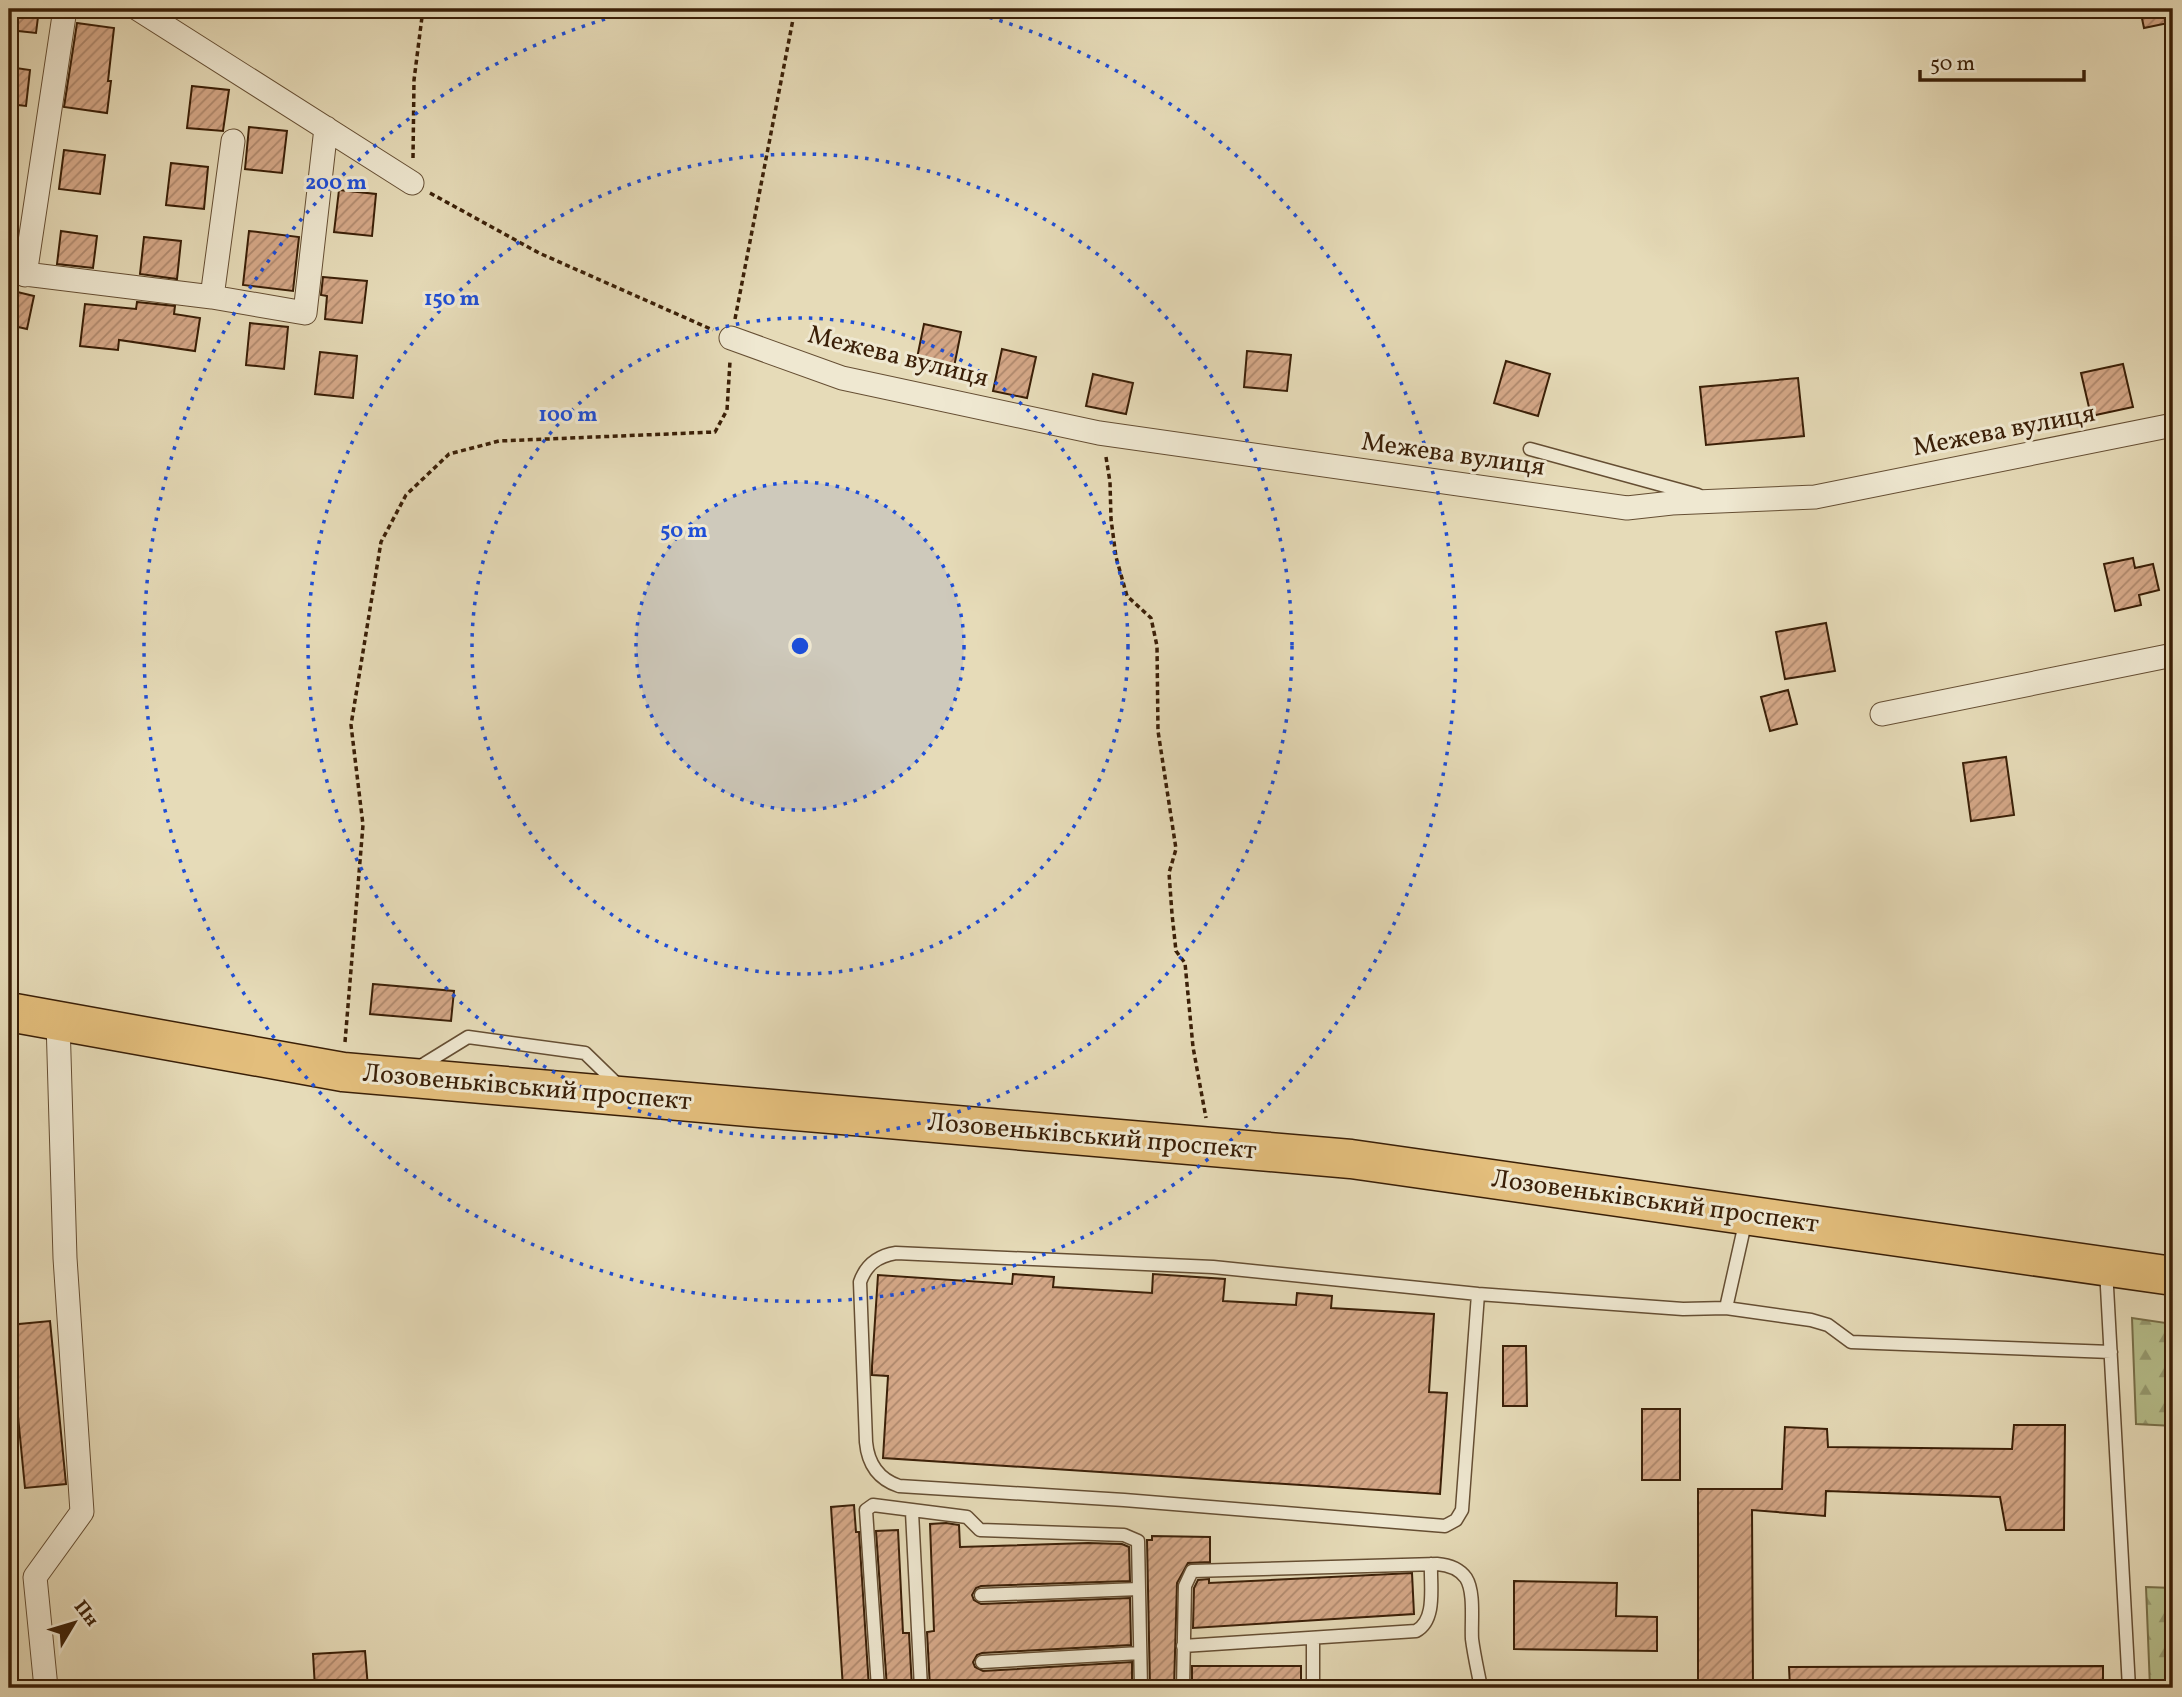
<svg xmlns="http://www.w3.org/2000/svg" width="2182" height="1697" viewBox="0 0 2182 1697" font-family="Vollkorn,serif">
<defs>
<pattern id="forest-firs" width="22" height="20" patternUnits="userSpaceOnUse" patternTransform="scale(1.75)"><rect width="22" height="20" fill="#b7c08d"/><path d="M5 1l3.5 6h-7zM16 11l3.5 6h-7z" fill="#969b71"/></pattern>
<pattern id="building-hatch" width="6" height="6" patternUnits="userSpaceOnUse" patternTransform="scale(1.75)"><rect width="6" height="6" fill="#d5a888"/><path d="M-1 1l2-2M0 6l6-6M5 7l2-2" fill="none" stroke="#ae886d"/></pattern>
</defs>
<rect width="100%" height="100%" fill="#e6dbb8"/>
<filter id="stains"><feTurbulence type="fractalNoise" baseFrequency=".00286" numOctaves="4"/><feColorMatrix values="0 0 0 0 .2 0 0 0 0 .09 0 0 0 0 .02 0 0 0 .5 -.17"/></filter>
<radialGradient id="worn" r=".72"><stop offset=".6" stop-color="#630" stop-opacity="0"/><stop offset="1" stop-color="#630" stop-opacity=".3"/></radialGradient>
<path fill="url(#forest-firs)" stroke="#78704a" stroke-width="2" d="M2132 1318 2173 1324V1426L2136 1424Z
M2146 1587 2173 1588V1688H2150Z"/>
<path fill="url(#building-hatch)" stroke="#3a1f07" stroke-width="2" d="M9 9H39L36 33 9 30Z
M2140 9H2173V22L2144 28Z
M77 23 114 28 108 81H111L107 113 64 107Z
M9 67 30 70 26 106 9 104Z
M192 86 229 90 223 131 187 128Z
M249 127 287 131 282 173 245 169Z
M64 150 105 155 100 194 59 189Z
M171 163 208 167 204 209 166 205Z
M339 190 376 194 372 236 334 232Z
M61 231 97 236 93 268 57 264Z
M249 231 299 237 293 291 243 285Z
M144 237 181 241 177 279 140 274Z
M323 277 367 281 362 323 325 319 327 296 321 295Z
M9 290 34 296 27 329 9 325Z
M137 302 175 306 174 314 200 318 195 351 119 340 118 350 80 346 85 304 136 309Z
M250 323 288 327 284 369 246 365Z
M924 324 961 332 953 372 916 363Z
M1002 349 1036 357 1027 398 993 391Z
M1247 351 1291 355 1287 391 1244 387Z
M320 352 357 356 353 398 315 394Z
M1506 361 1550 374 1538 416 1494 403Z
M2123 364 2133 407 2091 416 2081 373Z
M1093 374 1133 383 1126 414 1086 406Z
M1798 378 1804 436 1706 445 1700 387Z
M2133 558 2135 568 2153 564 2159 590 2139 595 2141 605 2115 611 2104 564Z
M1826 623 1835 671 1785 679 1776 632Z
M1788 690 1797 724 1770 731 1761 697Z
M2006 757 2014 815 1971 821 1963 763Z
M373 984 454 991 451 1021 370 1014Z
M1013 1274 1054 1277 1053 1287 1152 1293 1153 1274 1225 1279 1223 1301 1296 1305 1297 1293 1332 1296 1331 1308 1434 1314 1429 1392 1447 1393 1440 1494 883 1458 888 1376 872 1375V1366L878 1275 1012 1284Z
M50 1321 66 1484 25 1488 9 1325Z
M1503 1346H1526L1527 1406H1503Z
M1642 1409H1680V1480H1642Z
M2014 1425H2065L2064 1530H2006L2000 1497 1826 1491 1825 1516 1752 1510 1753 1688H1698V1489H1782L1785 1427 1827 1429 1828 1447 2012 1449Z
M854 1505 856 1532H859L869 1688H843L831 1507Z
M946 1523 959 1525 960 1547 1088 1543 1122 1544 1129 1547 1130 1581 981 1586 976 1588 972 1595 974 1600 981 1604 1130 1598 1131 1645 982 1653 977 1655 973 1662 975 1667 983 1671 1132 1662V1688H930L927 1632 934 1631 930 1524Z
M898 1530 903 1633H909L912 1688H887L876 1531Z
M1152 1536 1210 1537V1562L1188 1563 1177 1583 1174 1688H1150L1147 1540H1152Z
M1412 1573 1414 1614 1193 1628 1194 1588 1198 1580 1209 1579V1583Z
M1514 1581 1617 1583 1616 1616 1657 1617V1651L1514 1649Z
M365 1651 368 1688H315L313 1654Z
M1192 1666H1301V1688H1192Z
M2103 1666V1688H1790L1789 1667Z"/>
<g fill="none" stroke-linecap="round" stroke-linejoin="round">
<defs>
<path id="service" d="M1530 449 1698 495
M416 1069 468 1037 585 1053 620 1087
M2106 1269 2129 1688
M1478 1294 1462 1510 1456 1520 1445 1526 1124 1500 899 1486C878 1479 868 1464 866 1442L860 1282C866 1265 877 1256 896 1253L1213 1267 1478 1294 1683 1309 1726 1308 1811 1320 1828 1325 1851 1342 2111 1352
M1726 1308 1746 1219
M912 1512 921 1688
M981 1595 1139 1589
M1313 1638V1688
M1183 1646 1416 1631C1437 1620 1430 1585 1431 1564
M982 1662 1140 1653
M878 1688 866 1510 873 1505 967 1517 980 1530 1124 1535 1138 1541 1141 1688
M1183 1688 1185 1586 1192 1571 1437 1564C1449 1565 1459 1568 1466 1578 1475 1592 1471 1622 1472 1639 1474 1655 1478 1672 1481 1688"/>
<path id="minor" d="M138 9 412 183
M9 272 212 297 305 313 326 128
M25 275 65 9
M212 297 233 141
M731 338 842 378 1099 433 1627 508 1672 503 1815 497 2173 425
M1882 714 2173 655
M46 1688 35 1577 82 1512 65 1258 58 1021"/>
<path id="trunk" d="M9 1012 343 1072 1351 1159 2173 1276"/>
</defs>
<use href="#service" stroke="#654e33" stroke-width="15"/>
<use href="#minor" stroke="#654e33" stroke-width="25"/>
<use href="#trunk" stroke="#3a1f07" stroke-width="41"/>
<path stroke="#3a1f07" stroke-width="3.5" stroke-dasharray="5 3.5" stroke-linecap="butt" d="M413 158 414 80 423 9
M430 193 539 253 713 330
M735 319 795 9
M1106 457 1110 482 1111 519 1116 557 1127 596 1151 618 1157 646 1158 731 1176 849 1169 873 1172 914 1176 951 1185 963 1193 1047 1206 1118
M345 1042 363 825 351 725 381 542 406 495 449 454 499 441 715 432 727 410 730 361"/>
<use href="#service" stroke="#efe8d1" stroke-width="12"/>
<use href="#minor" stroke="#efe8d1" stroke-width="23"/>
<use href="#trunk" stroke="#e3be7c" stroke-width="38"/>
</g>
<circle cx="800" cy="646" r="164" fill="#1d4ed8" fill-opacity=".12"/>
<g fill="none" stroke="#1d4ed8" stroke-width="3.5" stroke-dasharray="3.5 7">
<circle cx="800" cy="646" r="164"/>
<circle cx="800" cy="646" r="328"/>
<circle cx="800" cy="646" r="492"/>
<path d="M959 9A656 656 0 1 1 641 9"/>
</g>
<g text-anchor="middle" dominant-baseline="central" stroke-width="6" stroke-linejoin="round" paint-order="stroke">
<g font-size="26" fill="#3a1f07" stroke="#efe8d1">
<text transform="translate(898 357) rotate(14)">Межева вулиця</text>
<text transform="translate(2004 431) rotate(-11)">Межева вулиця</text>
<text transform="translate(1453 455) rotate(8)">Межева вулиця</text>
<text transform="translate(527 1088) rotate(5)">Лозовеньківський проспект</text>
<text transform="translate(1092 1137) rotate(5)">Лозовеньківський проспект</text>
<text transform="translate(1655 1202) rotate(8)">Лозовеньківський проспект</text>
</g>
</g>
<circle cx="800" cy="646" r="10" fill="#1d4ed8" stroke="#efe8d1" stroke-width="3.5"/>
<g font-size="21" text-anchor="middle" font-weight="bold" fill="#1d4ed8" stroke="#efe8d1" stroke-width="6" stroke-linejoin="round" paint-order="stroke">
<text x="336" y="189">200 m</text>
<text x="452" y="305">150 m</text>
<text x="568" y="421">100 m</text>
<text x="684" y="537">50 m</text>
</g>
<rect width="2182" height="1697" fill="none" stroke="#e6dbb8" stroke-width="35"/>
<rect x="10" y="10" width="2161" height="1676" fill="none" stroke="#3a1f07" stroke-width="3.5"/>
<rect x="18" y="18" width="2147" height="1662" fill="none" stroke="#3a1f07" stroke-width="2"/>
<g transform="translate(74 1623) rotate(52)" stroke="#efe8d1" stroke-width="5" paint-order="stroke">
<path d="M0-5L12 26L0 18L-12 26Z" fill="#3a1f07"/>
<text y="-10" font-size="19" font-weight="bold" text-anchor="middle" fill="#3a1f07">Пн</text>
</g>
<path d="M1920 70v10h164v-10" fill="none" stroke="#3a1f07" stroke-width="3.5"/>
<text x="1930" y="70" font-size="21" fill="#3a1f07" stroke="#efe8d1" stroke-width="5" paint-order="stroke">50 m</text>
<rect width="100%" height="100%" filter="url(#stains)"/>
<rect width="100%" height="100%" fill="url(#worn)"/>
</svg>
